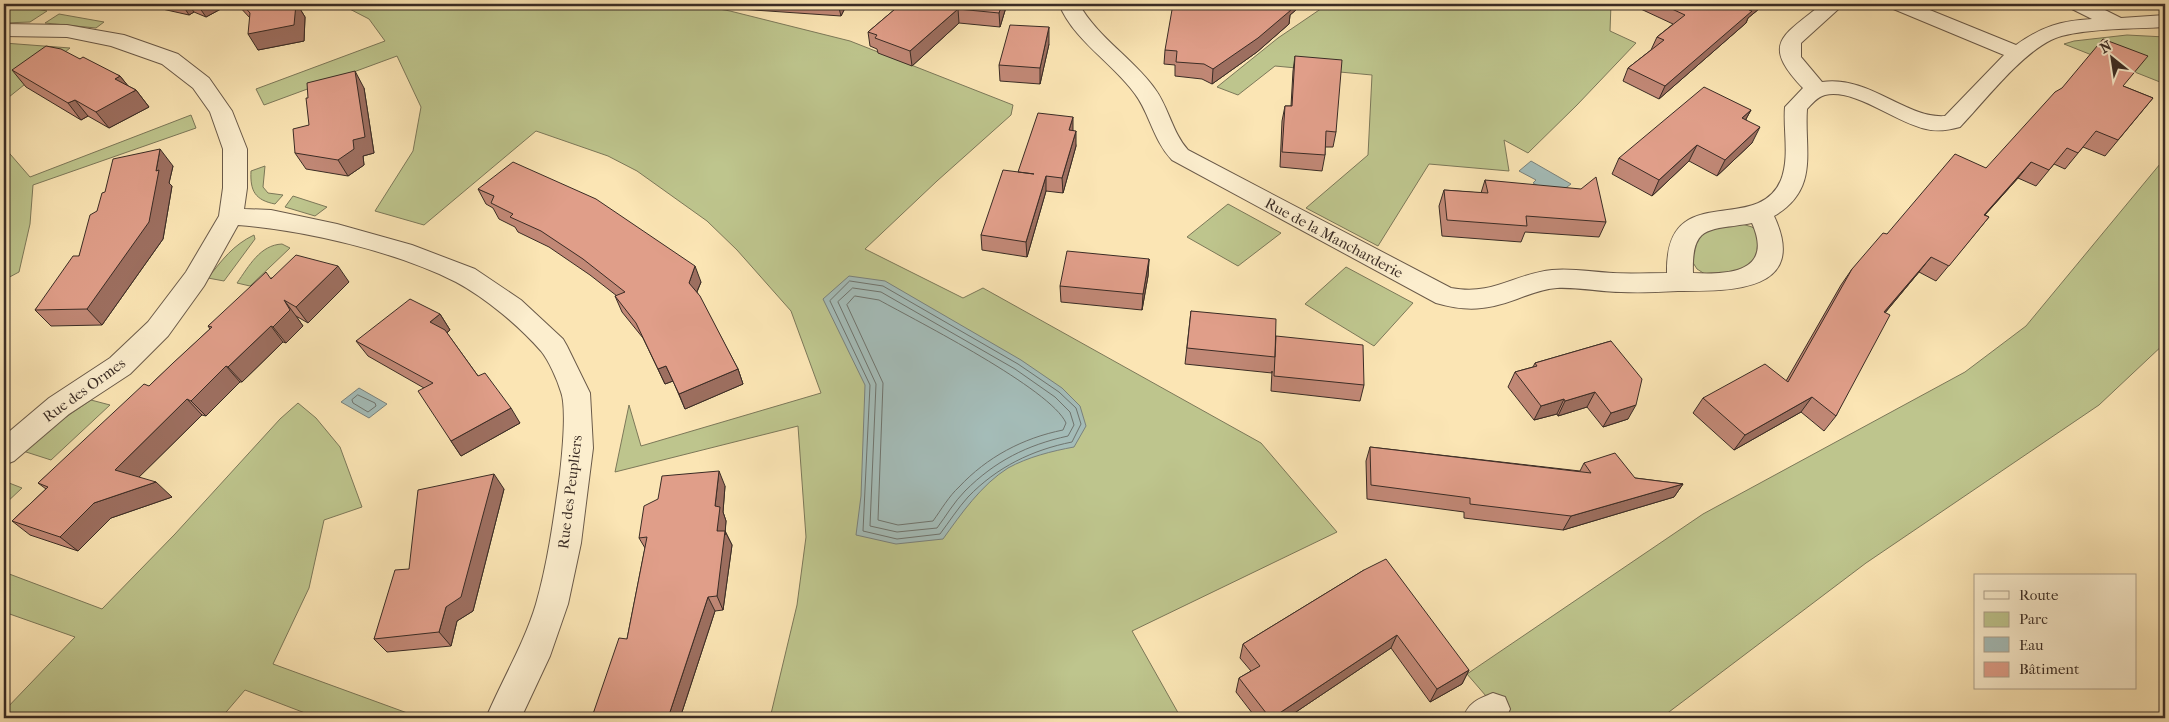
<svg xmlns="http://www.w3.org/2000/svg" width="2169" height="722" viewBox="0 0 2169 722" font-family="'IM FELL French Canon',serif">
<rect width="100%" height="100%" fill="#fbe5b4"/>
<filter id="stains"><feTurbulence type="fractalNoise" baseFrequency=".004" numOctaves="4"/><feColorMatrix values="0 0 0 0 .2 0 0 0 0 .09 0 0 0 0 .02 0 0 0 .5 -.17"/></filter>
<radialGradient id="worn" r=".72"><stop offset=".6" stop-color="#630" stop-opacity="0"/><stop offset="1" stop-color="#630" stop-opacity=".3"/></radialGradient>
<path fill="#bec58d" stroke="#7c7859" d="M4 4H8L47 11 30 22 4 23Z
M340 4H692L730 11 850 41 1013 105 1011 115 937 181 865 249 963 298 983 288 1261 443 1337 532 1132 631 1181 718H770L797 605 806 537 798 426 615 472 629 405 641 446 821 393 791 311 737 250 707 221 637 171 608 156 536 131 424 225 375 211 413 151 421 107 397 56 264 105 256 89 385 41 369 19Z
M1328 4H1611L1610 31 1636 43 1577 105 1528 153 1504 140 1509 171 1429 164 1378 246 1306 208 1368 155 1372 75 1275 66 1238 95 1217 87 1278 38Z
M59 14 104 22 96 28 45 23Z
M2127 35 2165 37V84L2064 44 2074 41Z
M4 43 70 48 4 101Z
M191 115 196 128 33 185 30 224 19 272 4 280V147L30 177Z
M2165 158V343L2099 405 1866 563 1661 718H1505L1467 674 1703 514 1965 372 2026 326Z
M265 166 263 187 268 193 283 195 275 204C255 200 250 191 251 171Z
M293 196 327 207 315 216 285 207Z
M1228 204 1281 233 1238 266 1187 237Z
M1742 224 1752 227 1757 231 1758 256 1750 265 1735 273 1708 276 1697 269 1692 261 1695 243 1700 235 1711 229Z
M254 235 255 239 224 281 208 278C222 260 233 245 254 235Z
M282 244 290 248 250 286 237 283C249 266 260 245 282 244Z
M1346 267 1413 303 1374 346 1305 304Z
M91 400 110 405 51 460 23 451 50 428Z
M298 403 316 418 340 447 362 507 324 520 309 588 273 664 421 718H318L245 690 221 718H4V711L75 637 4 612V572L102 609 175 534 280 419Z
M4 481 22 488 4 505Z"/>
<path fill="#a4bcb8" stroke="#7a827d" d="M1531 161 1571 184 1559 193 1546 190 1533 183 1536 180 1519 171Z
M849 276 885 281 1021 360 1062 388 1080 406 1086 426 1074 447C1052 451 1028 457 1008 468 981 485 961 514 943 539L896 544 856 535 861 496 865 385 823 299Z
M359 388 387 404 369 418 341 402Z"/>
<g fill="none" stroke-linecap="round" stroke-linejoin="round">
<path stroke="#6f746e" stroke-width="1" d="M850 281 883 286 1018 364 1059 392 1076 408 1081 424 1072 442C1032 450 997 467 968 497 958 508 949 522 940 534L897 539 863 531 870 385 830 301Z
M853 288 881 292 1015 369 1055 397 1070 412 1074 425 1068 436C1027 445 995 461 965 491 954 502 946 516 937 528L897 532 870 526 876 384 838 302Z
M855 296 879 300C917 321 1051 389 1066 423L1063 430C1023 438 987 457 959 487 949 496 941 510 933 521L898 525 878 520 883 383 847 305Z
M358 395 375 403 376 406 368 412 353 403 352 400Z"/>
<defs>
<path id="minor" d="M1059 4H1079C1098 38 1133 58 1155 89 1169 108 1172 132 1188 150L1451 288C1494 296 1513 274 1552 270 1572 268 1593 272 1613 273 1631 274 1649 273 1667 273 1665 177 1757 237 1781 180 1790 157 1783 130 1785 107L1803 88C1760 43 1783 36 1822 4H1844L1801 43V57L1822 82C1869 75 1906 119 1945 116L2004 55 1891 8 1888 4H1915L2016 45C2043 26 2060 21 2092 19L2070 8 2067 4H2093L2121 18 2165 15V27C2136 29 2075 28 2051 40 2019 56 1985 101 1960 127 1949 130 1938 132 1926 129 1896 123 1855 88 1825 95 1817 97 1813 103 1807 109 1804 151 1820 189 1774 216 1810 293 1728 291 1678 291 1659 292 1640 293 1621 292 1600 292 1579 287 1557 288 1543 289 1530 294 1517 299 1487 310 1467 312 1436 303L1172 160C1153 140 1150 114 1135 94 1112 62 1074 41 1059 4ZM1752 223C1774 272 1729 275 1693 273 1691 222 1712 231 1752 223Z
M4 24 67 25 124 35 178 54 209 78 232 111 247 149V188L244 209 271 210 337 224 412 245 475 269 521 300 563 339 567 346 590 393 593 448 587 495 581 543 568 604 550 656 521 718H486C502 680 524 644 536 604 548 562 554 517 560 474 562 456 567 408 561 392 557 379 549 361 541 351 519 326 486 298 456 282 397 252 305 230 238 225L204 286 168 336 130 374 69 414 14 461 4 465V436L49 398 110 358 148 322 186 272 219 216 223 188V149L210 112 193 88 162 64 111 46 67 37 4 36Z
M1493 693 1505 697 1510 709 1506 718H1463C1469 702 1478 699 1493 693Z"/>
</defs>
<use href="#minor" stroke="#6a5a49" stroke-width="2"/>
<use href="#minor" fill="#fceece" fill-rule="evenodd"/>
</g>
<path fill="#c18876" stroke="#3a2c25" d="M140 4H230L206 17 194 12 189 15Z
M237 4H297L305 17 304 41 258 50 250 18Z
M737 4H847L841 16 739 9Z
M901 4H1007L1000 27 959 23 912 66 878 53 877 49 870 46 868 32Z
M1249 4H1303L1290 15 1289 24 1257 52 1212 84 1202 79 1175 76V65L1164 64 1165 50 1248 6Z
M1630 4H1765L1748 18 1746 23 1659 99 1623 81 1628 68 1651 50 1657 37 1673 24Z
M1049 44 1040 84 1000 81 999 65Z
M1295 56 1336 132 1333 147H1325V155L1322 171 1280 167 1282 121 1285 106H1291L1293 71Z
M80 59 120 76 128 86 136 90 149 107 109 128 88 116 81 120 26 87 12 70Z
M2123 86 2153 98 2105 156 2083 147 2065 169 2054 164 2036 186 2018 178 1985 215 1989 217 1936 281 1919 272 1885 313 1836 416 1824 431 1801 412 1734 450 1693 413 1703 398 1786 381 1841 285 1852 269 1887 234 1986 168Z
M364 88 374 153 363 156 364 165 348 176 306 169 295 153 309 125Z
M1751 110 1746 119 1752 143 1717 176 1689 161 1652 196 1612 174 1619 158Z
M1073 130 1076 146 1063 193 1046 191 1027 257 982 250 981 235 1018 172Z
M173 166 169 183 172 186 163 239 102 325 51 326 35 310 79 256 97 211Z
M1485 180 1606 222 1599 237 1525 232 1521 242 1442 236 1439 206 1444 190 1481 193Z
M478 189 701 282 697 292 738 369 743 384 685 409 673 381 665 384 643 338 622 312 615 296H617L590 275 549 247 518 232 515 227 499 219 493 208 486 204Z
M1149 259 1148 276 1142 310 1061 302 1060 286Z
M271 278 349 282 308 323 296 316 303 326 286 343 283 342 242 382H240L206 416 202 415 139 477 172 497 111 518 78 551 30 535 12 521 46 489 38 483 149 386 210 329 208 326Z
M1191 311 1275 338 1364 385 1360 401 1271 391 1272 371V373L1185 364Z
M440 314 450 330 447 333 478 376 520 423 461 456 451 441 424 388 368 356 356 341Z
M1611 341 1628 419 1603 427 1587 407 1558 416 1557 414 1534 420 1508 387 1515 372 1533 367 1535 363Z
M1370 447 1580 471 1584 463 1635 478 1683 484 1674 497 1563 530 1464 518V512L1367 499 1366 461Z
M725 486 723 512 726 521 725 531 732 545 723 610 715 611 680 718H596L593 714 627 639 645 548 639 538Z
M504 489 473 611 457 621 451 646 387 652 374 639 409 569Z
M1364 570 1469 670 1462 684 1430 702 1391 648 1287 718H1256L1236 692 1239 678 1251 671 1240 658 1243 644Z"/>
<path fill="#9d6f60" stroke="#3a2c25" d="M182 4H188L194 12 189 15Z
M197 4H230L206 17Z
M296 4H297L305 17 304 41 258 50 248 34Z
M838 4H847L841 16Z
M1002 4H1007L1000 27 999 13Z
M1289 4H1303L1290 15 1289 24 1257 52 1212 84 1213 69Z
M1757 4H1765L1748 18 1746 23 1659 99 1665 86Z
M958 9 959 23 912 66 910 51Z
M1049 27V44L1040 84V68Z
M355 71 364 88 374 153 363 156 364 165 348 176 338 160 353 140Z
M120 76 133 92 136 90 149 107 109 128 96 112 115 79Z
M75 100 88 116 81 120 68 103Z
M1751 110 1742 126V118Z
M1073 117V133L1069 130Z
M1760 127 1752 143 1717 176 1725 160Z
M1076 131V146L1063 193 1062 178Z
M1697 145 1689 161 1652 196 1659 180Z
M160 149 173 166 169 183 172 186 163 239 102 325 87 309 156 171Z
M2031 162 2018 178 1971 230 1984 215Z
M1046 176V191L1027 257 1026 242Z
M1931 257 1919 272 1872 328 1884 312Z
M1149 259 1148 276 1142 310 1143 294Z
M338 266 349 282 308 323 296 307Z
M695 266 701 282 694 298 689 283Z
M284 300 296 316 303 326 286 343 273 327Z
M440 314 450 330 440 338 430 322Z
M271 326 283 342 242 382 228 367Z
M4 360 8 364 4 368Z
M226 366 240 382 206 416 191 401Z
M666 366 673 381 665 384 658 369Z
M738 369 743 384 685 409 679 394Z
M1595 392 1587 407 1558 416 1565 401Z
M1812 397 1801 412 1734 450 1745 435Z
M187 399 202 415 131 485 115 470Z
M1564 399 1557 414 1534 420 1541 406Z
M1636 405 1628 419 1603 427 1611 413Z
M511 408 520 423 461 456 451 441Z
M719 471 725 486 723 512 726 521 725 535V531L732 545 723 610 717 596V531L715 506Z
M494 474 504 489 473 611 457 621 451 646 439 632 446 607Z
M156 482 172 497 111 518 78 551 60 537 94 503Z
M1683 484 1674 497 1563 530 1571 516Z
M708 597 715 611 680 718H668Z
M1397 635 1391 648 1287 718H1272Z
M1469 670 1462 684 1430 702 1437 689Z"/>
<path fill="#e09e89" stroke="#3a2c25" d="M242 4H296L294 25 248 34 250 13Z
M901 4H1002L999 13 958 9 910 51 875 38 877 35 868 32Z
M1173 4H1213L1248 6 1249 4H1289L1283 9 1291 10 1258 38 1213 69 1204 64 1176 62 1177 51 1165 50Z
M1661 4H1757L1749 10 1752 11 1665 86 1628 68 1664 40 1657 37 1685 15Z
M1010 25 1049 27 1040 68 999 65Z
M2103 39 2148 56 2123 86 2153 98 2118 140 2096 131 2078 153 2067 148 2049 170 2031 162 1984 215 1989 217 1949 266 1931 257 1884 312 1890 315 1836 416 1812 397 1745 435 1703 398 1765 364 1788 382 1852 269 1883 233 1887 234 1955 154 1986 168 2055 92 2062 88Z
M46 46 61 49 80 59 83 57 120 76 115 79 136 90 96 112 75 100 68 103 12 70Z
M1295 56 1342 60 1336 132 1326 131 1325 155 1282 152 1285 106H1292Z
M355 71 365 137 353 140 354 149 338 160 295 153 293 129 309 125 306 98H308L307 83Z
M1704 87 1751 110 1742 118 1760 127 1725 160 1697 145 1659 180 1619 158Z
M1038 113 1073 117 1069 130 1076 131 1062 178 1046 176 1026 242 981 235 1003 170 1034 174 1018 172Z
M160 149 156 171 159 170 149 222 87 309 35 310 73 256H79L90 215 97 211 102 193 105 192 113 159Z
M513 162 596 199 695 266 689 283 700 296 738 369 679 394 666 366 658 369 636 323 615 296 625 292 583 259 541 231 510 217 513 214 491 203 494 196 478 189Z
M1596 177 1606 222 1526 216 1527 226 1447 220 1444 190 1488 193 1485 180 1581 189Z
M1067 251 1149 259 1143 294 1060 286Z
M296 255 338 266 296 307 284 300 290 310 273 327 271 326 228 367 226 366 191 401 187 399 115 470 156 482 94 503 60 537 12 521 48 487 38 483 144 384 149 386 173 363 212 327 208 326 266 272 271 279Z
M410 299 440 314 430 322 445 330 478 376 485 373 511 408 451 441 418 391 433 383 356 341Z
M1191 311 1276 319 1275 357 1187 348Z
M1276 336 1363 345 1364 385 1274 376Z
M1611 341 1642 379 1636 405 1611 413 1595 392 1565 401 1564 399 1541 406 1515 372 1537 366 1535 363Z
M1370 447 1591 473 1584 463 1615 453 1635 478 1683 484 1571 516 1470 504V498L1371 485Z
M719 471 715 506 720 507 717 531H725L717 596 708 597 668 718H647L593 714 619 638 627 639 647 537 639 538 644 506 658 499 662 476Z
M494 474 461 597 446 607 439 632 374 639 395 570 409 569 418 490Z
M1386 559 1469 670 1437 689 1397 635 1272 718H1270L1239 678 1260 666 1243 644 1364 570Z"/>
<g text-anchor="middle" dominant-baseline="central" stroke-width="4" stroke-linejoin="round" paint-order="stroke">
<g font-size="15" fill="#3a2c25" stroke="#fceece">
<text transform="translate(1334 238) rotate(28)">Rue de la Mancharderie</text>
<text transform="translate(84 390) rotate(-36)">Rue des Ormes</text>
<text transform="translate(570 492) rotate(-83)">Rue des Peupliers</text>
</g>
</g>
<rect width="2169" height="722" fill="none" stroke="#fbe5b4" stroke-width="20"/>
<rect x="5" y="5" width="2159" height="712" fill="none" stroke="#3a2c25" stroke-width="2.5"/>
<rect x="10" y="10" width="2149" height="702" fill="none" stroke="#3a2c25"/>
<rect x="1974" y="574" width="162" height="115" fill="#fceece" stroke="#aea08a"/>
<rect x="1984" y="591" width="25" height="8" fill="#fceece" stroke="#aea08a"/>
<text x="2019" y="600" font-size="15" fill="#3a2c25">Route</text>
<rect x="1984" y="612" width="25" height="15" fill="#bec58d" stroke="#aea08a"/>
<text x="2019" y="624" font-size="15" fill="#3a2c25">Parc</text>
<rect x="1984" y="637" width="25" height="15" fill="#a4bcb8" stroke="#aea08a"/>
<text x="2019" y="650" font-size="15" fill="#3a2c25">Eau</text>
<rect x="1984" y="662" width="25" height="15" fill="#e09e89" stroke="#aea08a"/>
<text x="2019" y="674" font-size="15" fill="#3a2c25">Bâtiment</text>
<g transform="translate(2112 58) rotate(330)" stroke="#fceece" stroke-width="4" paint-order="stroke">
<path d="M0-4L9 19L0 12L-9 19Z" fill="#3a2c25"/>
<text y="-8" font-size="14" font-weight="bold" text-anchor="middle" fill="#3a2c25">N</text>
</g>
<rect width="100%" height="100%" filter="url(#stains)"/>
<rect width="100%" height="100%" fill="url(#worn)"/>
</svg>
